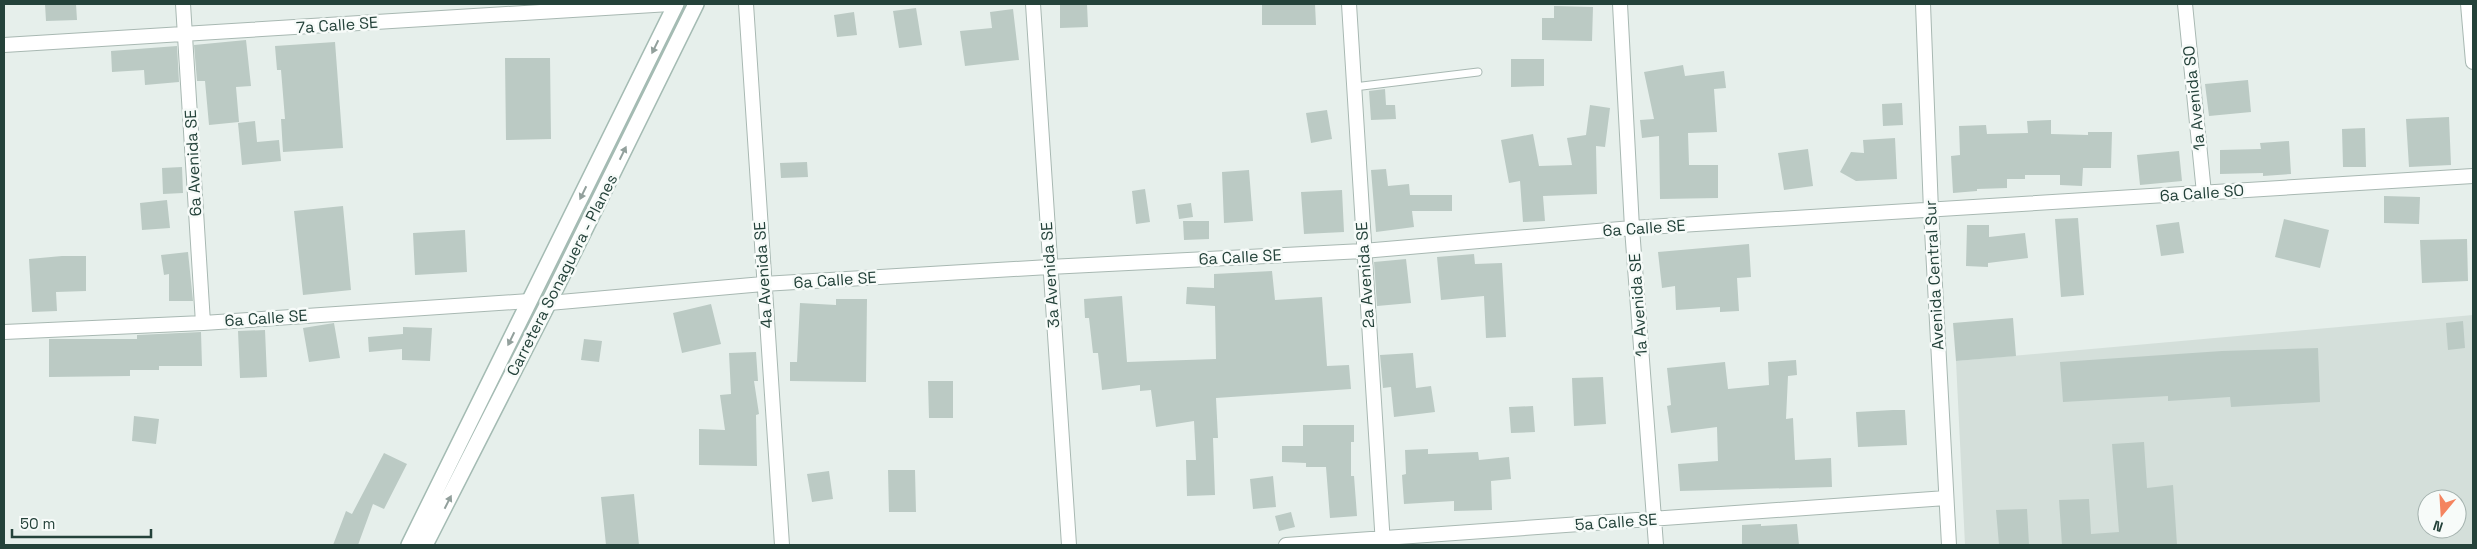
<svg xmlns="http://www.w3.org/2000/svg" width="2477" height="549" viewBox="0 0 2477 549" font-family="'Space Grotesk',sans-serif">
<rect width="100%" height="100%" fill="#e6efeb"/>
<path fill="#d4dfda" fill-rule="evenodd" d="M2473 315V545H1965L1956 361ZM2427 499H2457V529H2427Z"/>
<path fill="#bbcac4" d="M45 4H76L77 20 46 21Z
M1060 4H1087L1088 27 1060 28Z
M1262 4H1315L1316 25H1262Z
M1554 6 1593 7 1592 41 1542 40V18H1554Z
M916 8 922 45 899 48 893 11Z
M1013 9 1019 60 965 66 960 31 992 28 990 12Z
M854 12 857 35 837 37 834 15Z
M246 40 251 86 236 87 239 122 209 125 205 81H197L194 45Z
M335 42 343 148 283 152 281 119H285L281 70H277L275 46Z
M177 46 179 82 145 85 144 70 112 72 111 51Z
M505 58H550L551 139 506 140Z
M1511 59H1544V86L1511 87Z
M1683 65 1685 76 1724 71 1726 88 1714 89 1717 132 1688 133 1689 165H1718V198L1660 199 1659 136 1642 138 1640 120 1654 119 1644 72Z
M2248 80 2251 112 2209 116 2205 84Z
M1385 89 1386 105H1395L1396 119 1371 120 1369 91Z
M1902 103 1903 125 1883 126 1882 104Z
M1590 105 1610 108 1605 147 1596 146 1597 194 1543 196 1545 221 1523 222 1520 181 1509 183 1501 140 1533 134 1539 166 1572 165 1567 138 1586 135Z
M1327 110 1332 139 1311 143 1306 113Z
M2449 117 2451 165 2409 167 2406 119Z
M2051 120V134L2088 135V132H2112L2111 168H2083L2082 186 2060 185V175H2025V179H2007V188L1977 189V191L1953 193 1951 156 1960 155 1959 126 1986 125 1987 134 2028 133 2027 121Z
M255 121 257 142 279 140 281 161 242 165 238 123Z
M2365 128 2366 167H2343L2342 129Z
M1895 138 1897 179 1856 181 1840 172 1851 152 1864 153 1863 140Z
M2289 141 2291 174 2263 176V173L2220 174V150L2261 149 2260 143Z
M1808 149 1813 186 1784 190 1778 153Z
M2179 151 2182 181 2140 185 2137 155Z
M807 162 808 177 781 178 780 163Z
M182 167 183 193 163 194 162 168Z
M1386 169 1388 186 1409 184 1410 195H1452V211H1412L1414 227 1376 232 1371 170Z
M1249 170 1253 221 1224 223 1222 172Z
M1145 189 1150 222 1136 224 1132 191Z
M1342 190 1344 232 1304 234 1301 192Z
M2384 196 2420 197 2419 224 2384 223Z
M167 200 170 228 142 230 140 203Z
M1191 203 1193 217 1179 219 1177 205Z
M343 206 351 290 303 295 294 211Z
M2078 218 2084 295 2061 297 2055 219Z
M2284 219 2329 230 2320 268 2275 257Z
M1183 221H1209V239L1184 240Z
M2179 222 2184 253 2161 256 2156 225Z
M1967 225H1989V237L2025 233 2028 258 1988 263V267L1966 266Z
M465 230 467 272 415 275 413 233Z
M2467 239 2468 281 2422 283 2420 240Z
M1749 244 1751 277 1737 278 1739 311 1720 312V307L1676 310 1675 286 1662 288 1658 252Z
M188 252 193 301H169V274L164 275 161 255Z
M1474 254 1475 264 1502 263 1506 337 1486 338 1484 296 1441 300 1437 257Z
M62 256H86V291L56 292 57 311 32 312 29 259Z
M1406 259 1411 303 1377 306 1374 262Z
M1272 271 1275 300 1322 297 1327 366 1349 365 1351 389 1216 398 1218 438H1213L1215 495 1187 496 1186 460H1196L1194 421 1156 427 1151 390 1140 391V385L1102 390 1098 353H1093L1089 318H1085L1084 299 1122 296 1127 362 1216 359 1215 306 1186 304 1187 287 1214 288V274Z
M836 299H867L866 382 790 381V362H797L800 303 836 305Z
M711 304 721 344 682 353 673 313Z
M2013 318 2016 356 1956 361 1953 323Z
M2463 321 2465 348 2448 350 2446 323Z
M334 323 340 358 309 362 303 328Z
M403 327 432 328 430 361 402 360V349L369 352 368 337 403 334Z
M265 330 267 377 240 378 238 331Z
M201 332 202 366H159V370H130V376L49 377V339H137V335Z
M584 339 602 341 599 362 581 360Z
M2318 348 2320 402 2231 407 2230 397 2168 401V396L2063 402 2060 362 2222 351Z
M756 352 758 381H754L759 414 756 415 757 466 699 465V429L725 430 720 395 731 394 729 353Z
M1413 353 1416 388 1431 386 1435 412 1394 417 1391 387 1383 388 1380 355Z
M1796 360 1797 375 1788 376 1786 419 1793 418 1795 460 1831 458 1832 487 1680 491 1678 464 1718 461 1717 427 1671 433 1667 406 1671 405 1667 368 1725 362 1728 389 1769 385 1768 362Z
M1603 377 1606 424 1574 426 1572 378Z
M928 381H953V418H929Z
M1533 406 1535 432 1511 433 1509 407Z
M1893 410H1905L1907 445 1858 447 1856 412Z
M134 416 159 419 156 444 132 441Z
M1303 425H1354V442H1351V476H1354L1357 516 1330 518 1326 467H1306V463L1282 462V446H1303Z
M2144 442 2147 488 2173 485 2177 545H2062L2059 500 2089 499 2091 534 2119 532 2112 444Z
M1428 449V454L1478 452 1479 460 1509 457 1511 479 1491 481 1492 510 1454 511V501L1404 504 1402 475 1406 474 1405 450Z
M384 453 407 464 384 509 373 504 358 545H333L346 511 352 514Z
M888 470H915L916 512H889Z
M829 471 833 499 812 502 807 474Z
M1273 476 1276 507 1253 509 1250 479Z
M634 494 639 545H606L601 497Z
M2027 509 2029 545H1999L1996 510Z
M1291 512 1295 527 1279 531 1275 516Z
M1761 524V526L1797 524 1799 545H1742V525Z"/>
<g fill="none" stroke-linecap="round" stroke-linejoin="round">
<defs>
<path id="lane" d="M1354 87 1478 72"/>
<path id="street" d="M183 4 203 323
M746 4 782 545
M1033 4 1069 545
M1349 4 1383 545
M1620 4 1632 228 1656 545
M1923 4 1931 211 1949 545
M2185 4 2204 193
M2468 4 2473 62
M4 45 670 4
M549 303 763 284 1049 267 1363 251 1632 228 2473 176
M4 332 203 323 529 301
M1286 545 1946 498"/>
<path id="secondary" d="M409 545 676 4
M425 545 552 296 696 4"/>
</defs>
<use href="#lane" stroke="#a8b8b2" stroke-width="9"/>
<use href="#street" stroke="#a8b8b2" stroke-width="16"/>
<use href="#secondary" stroke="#a4bbb3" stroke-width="18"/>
<use href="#lane" stroke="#fff" stroke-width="7"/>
<use href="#street" stroke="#fff" stroke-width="14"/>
<use href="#secondary" stroke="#fff" stroke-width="15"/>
</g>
<defs><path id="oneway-solid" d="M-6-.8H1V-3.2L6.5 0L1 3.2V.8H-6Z" transform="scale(1.25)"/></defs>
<g fill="#92a09c">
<use href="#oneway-solid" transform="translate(655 47) rotate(116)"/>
<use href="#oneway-solid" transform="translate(623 153) rotate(-64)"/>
<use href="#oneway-solid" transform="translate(583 193) rotate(116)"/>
<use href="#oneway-solid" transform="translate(511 339) rotate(116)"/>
<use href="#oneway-solid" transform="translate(448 502) rotate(-63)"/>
</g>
<g text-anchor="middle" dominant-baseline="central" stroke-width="5" stroke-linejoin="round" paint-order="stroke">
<g font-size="16" fill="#24423a" stroke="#f7fbf9">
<text transform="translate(337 25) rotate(-4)">7a Calle SE</text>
<text transform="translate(2194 98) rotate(-96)">1a Avenida SO</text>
<text transform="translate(193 163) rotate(-93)">6a Avenida SE</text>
<text transform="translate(2202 193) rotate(-4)">6a Calle SO</text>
<text transform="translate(1644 228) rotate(-4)">6a Calle SE</text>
<text transform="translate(1240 257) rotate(-3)">6a Calle SE</text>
<text transform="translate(562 275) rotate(-63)">Carretera Sonaguera - Planes</text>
<text transform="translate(763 275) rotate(-94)">4a Avenida SE</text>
<text transform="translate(1050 275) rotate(-94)">3a Avenida SE</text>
<text transform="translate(1365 275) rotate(-94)">2a Avenida SE</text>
<text transform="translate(1934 275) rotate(-93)">Avenida Central Sur</text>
<text transform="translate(835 280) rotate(-4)">6a Calle SE</text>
<text transform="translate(1638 305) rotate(-94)">1a Avenida SE</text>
<text transform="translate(266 318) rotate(-4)">6a Calle SE</text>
<text transform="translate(1616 522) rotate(-4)">5a Calle SE</text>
</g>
</g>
<rect width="2477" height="549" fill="none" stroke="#24423a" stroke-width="10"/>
<g transform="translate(2442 514) rotate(198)"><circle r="24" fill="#f7fbf9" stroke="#a3b1ad"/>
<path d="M0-4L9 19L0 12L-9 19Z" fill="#f4845f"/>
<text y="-8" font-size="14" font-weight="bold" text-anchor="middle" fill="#24423a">N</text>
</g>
<path d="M12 529v8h139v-8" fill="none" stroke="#24423a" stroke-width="2.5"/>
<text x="20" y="529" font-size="15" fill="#24423a" stroke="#f7fbf9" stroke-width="4" paint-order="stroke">50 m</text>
</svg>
